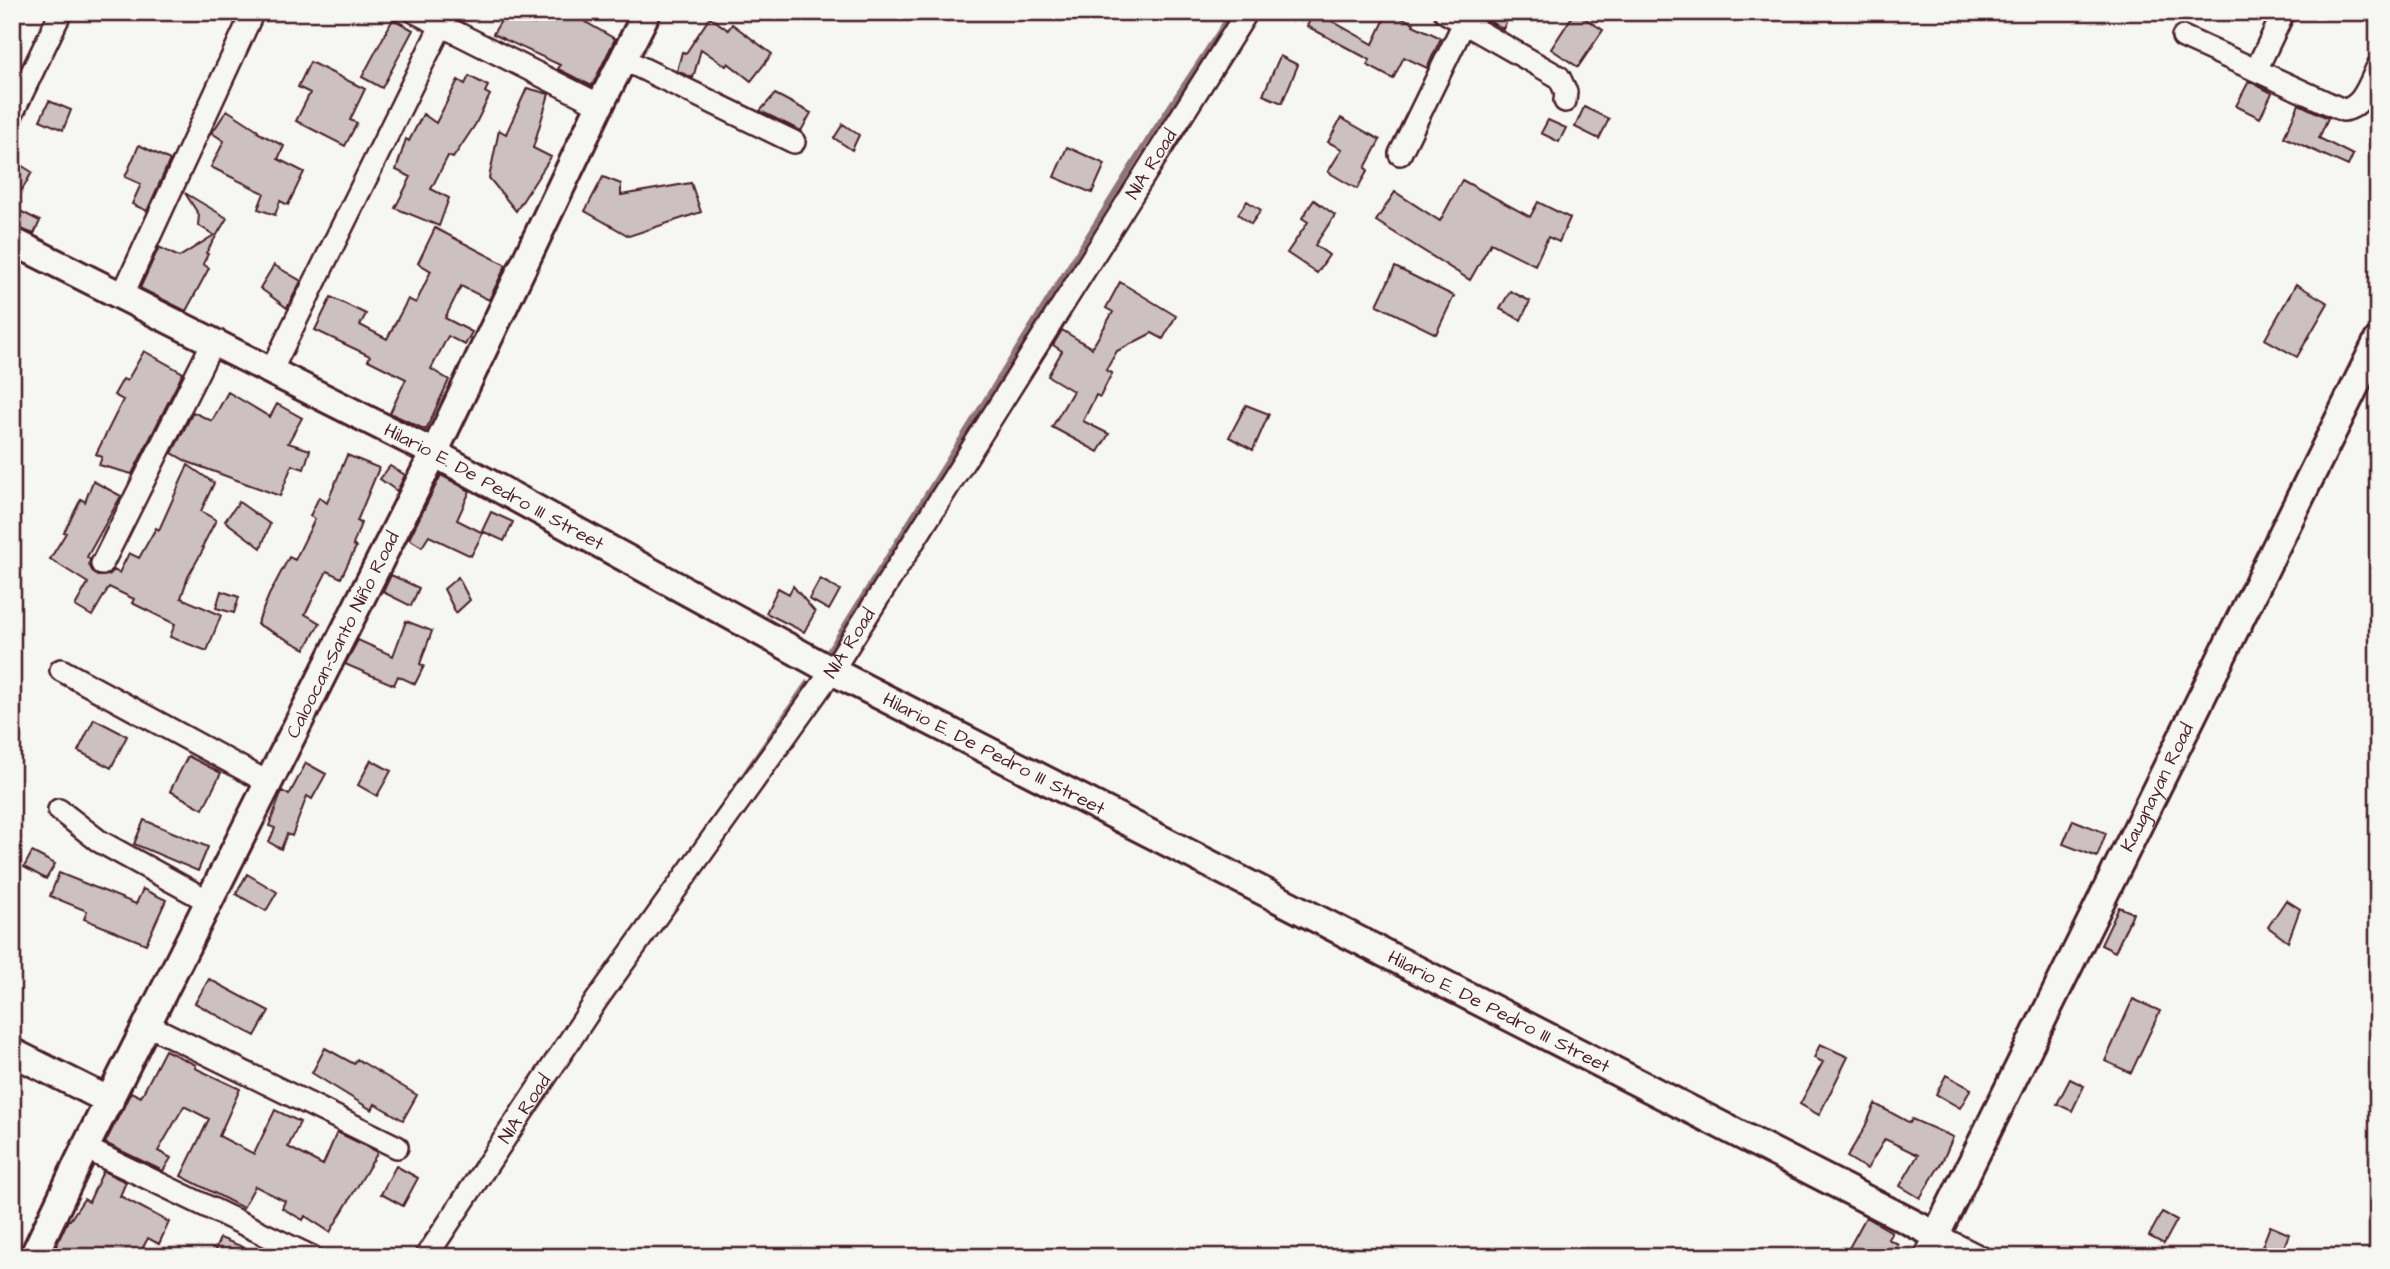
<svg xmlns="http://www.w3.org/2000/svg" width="2390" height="1269" viewBox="0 0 2390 1269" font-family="'Architects Daughter',sans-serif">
<rect width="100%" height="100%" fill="#f6f6f2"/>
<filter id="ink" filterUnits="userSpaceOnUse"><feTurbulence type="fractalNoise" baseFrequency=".0143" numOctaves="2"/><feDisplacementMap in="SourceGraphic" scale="14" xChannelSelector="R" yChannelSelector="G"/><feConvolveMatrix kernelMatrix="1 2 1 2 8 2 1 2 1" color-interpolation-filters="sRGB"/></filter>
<g filter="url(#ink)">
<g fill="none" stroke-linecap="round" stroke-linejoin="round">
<path stroke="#8e747a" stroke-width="5" d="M828 652 1147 141 1232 12
M708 827 807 683
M413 1257 427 1236"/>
</g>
<path fill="#ccc1c0" stroke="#4a1f2b" stroke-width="2" d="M506 12H514L534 24 540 12H568L615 39 592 86 558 69 560 65 493 34Z
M1314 12H1336L1332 21 1373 44 1388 12 1414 23 1413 25 1441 38 1427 68 1404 57 1393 79 1367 65 1370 60 1307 26Z
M1472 12H1511L1503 29Z
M1575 12 1603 30 1578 67 1551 49Z
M710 17 728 30 732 24 772 54 751 81 728 63 726 66 701 49 693 78 677 71 682 52 686 53Z
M393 19 413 30 382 88 362 77Z
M1280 56 1298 65 1282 103 1263 95Z
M310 62 365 89 350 120 357 123 345 146 296 121 310 93 298 87Z
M469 76 488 86 485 92 490 95 475 125 453 158 448 156 431 189 449 198 439 226 395 208 411 177 396 170 406 139 409 141 423 114 436 123 458 80 465 84Z
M2249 81 2272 93 2260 118 2236 106Z
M527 88 549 94 533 148 551 157 516 211 489 178 499 130 506 134Z
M775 94 811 113 801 131 760 111Z
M49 101 71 110 63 130 40 120Z
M2299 104 2328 118 2319 138 2353 155 2348 166 2284 137Z
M1584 107 1609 119 1599 139 1575 127Z
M227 110 258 130 257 132 284 146 278 159 304 172 288 205 280 201 275 215 258 209 264 193 211 167 224 141 212 133Z
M1341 118 1380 140 1365 168 1368 170 1357 189 1328 172 1342 149 1328 142Z
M1548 120 1566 128 1559 142 1541 133Z
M843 124 859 135 852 150 834 138Z
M139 145 170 160 147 211 132 204 141 184 125 177Z
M1067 147 1105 164 1092 193 1054 177Z
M19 164 32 172 22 190 12 184V175Z
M603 177 621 184V195L691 183 701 212 629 236 585 211Z
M1462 180 1530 217 1538 202 1570 218 1559 242 1548 237 1535 265 1491 243 1470 280 1376 221 1395 192 1440 221Z
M185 193 227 218 206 253 208 254 203 264 209 268 186 311 140 288 159 247 179 257 214 235 198 225 199 215Z
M1314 200 1335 215 1315 245 1329 255 1317 273 1287 253 1308 222 1302 218Z
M1247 201 1261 210 1251 224 1238 214Z
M20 211 40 221 34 234 13 226Z
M435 228 506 265 489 300 461 286 445 318 472 332 465 345 448 336 431 369 449 380 426 430 390 413 406 379 368 360 370 356 315 330 331 297 366 314 360 325 387 339 408 299 416 303 431 271 418 263Z
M274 265 301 281 287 308 260 288Z
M1395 267 1454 296 1436 334 1377 305Z
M1120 282 1176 316 1163 339 1152 333 1117 351 1106 370 1112 373 1100 397 1096 395 1083 421 1109 434 1098 452 1052 427 1073 391 1048 376 1062 351 1053 345 1062 330 1092 348 1113 312 1106 308Z
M2296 284 2328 303 2297 357 2265 339Z
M1510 291 1530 301 1521 320 1500 309Z
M144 351 183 373 132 474 99 465 102 457 96 454 123 400 114 395 123 379 127 381Z
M228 392 270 417 277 404 302 418 288 443 310 450 304 469 292 465 280 496 188 462 172 453 193 412 212 421Z
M1246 405 1269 414 1253 450 1229 437Z
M347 455 379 468 357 521 361 523 353 545 356 547 341 578 327 571 305 614 320 623 305 649 257 624 269 595 289 557 295 560 315 519 310 516 319 497 327 503Z
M188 465 214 483 201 511 216 520 202 547 204 548 188 577 181 598 221 615 207 651 170 637 175 624 132 603 134 599 109 587 92 616 75 606 88 583 50 559 66 533 64 532 81 499 85 502 93 481 121 496 87 557 90 559 89 565 97 576 109 575 114 570 119 573 129 553 139 558 156 528 159 530Z
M390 466 405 475 397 491 380 479Z
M441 475 470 491 457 520 483 533 471 556 429 536 422 547 409 539Z
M239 502 270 524 261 548 225 521Z
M491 512 513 522 504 541 482 531Z
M391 575 419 588 411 606 383 592Z
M458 577 470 600 456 613 444 589Z
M820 579 840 590 829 610 809 599Z
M793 586 815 612 804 632 766 613 778 588 789 594Z
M221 591 239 597 234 613 216 608Z
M406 621 432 631 420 664 424 666 415 684 398 676 394 685 345 664 358 640 393 656Z
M94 719 127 736 111 768 78 751Z
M188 756 221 773 203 809 170 791Z
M371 760 391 771 377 796 358 785Z
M306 763 326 774 312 799 307 796 292 836 287 834 281 849 269 842 275 828 269 826 282 791 289 795Z
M144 820 208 847 198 871 134 844Z
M2073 820 2106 833 2097 857 2063 844Z
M32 852 55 864 46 879 24 867Z
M59 873 136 904 143 889 166 900 146 944 84 919 87 911 50 896Z
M247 874 277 892 266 911 236 894Z
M2286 900 2300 909 2288 942 2268 927Z
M2119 907 2133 913 2115 952 2101 945Z
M209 979 269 1011 255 1036 195 1003Z
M2133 999 2160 1011 2131 1073 2105 1061Z
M1820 1044 1848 1057 1819 1115 1800 1104 1823 1062 1814 1058Z
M325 1048 354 1064 357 1059 417 1095 403 1120 375 1104 372 1110 312 1073Z
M165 1050 196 1065 195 1068 240 1089 219 1136 254 1154 275 1110 300 1122 288 1147 323 1165 337 1132 378 1152 330 1232 305 1216 303 1220 282 1208 285 1201 255 1186 243 1208 181 1176 209 1119 184 1106 158 1151 171 1158 163 1171 105 1143 131 1092 141 1097Z
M1946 1075 1971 1089 1960 1108 1936 1094Z
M2070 1079 2084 1086 2072 1111 2057 1104Z
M1875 1104 1910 1123 1912 1119 1953 1137 1943 1160 1920 1198 1900 1186 1918 1155 1885 1139 1867 1169 1847 1157 1864 1129Z
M396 1166 418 1178 403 1206 381 1194Z
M103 1171 126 1182 120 1196 169 1222 159 1244 148 1238 138 1257H51L68 1220H70L84 1199 89 1202Z
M2162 1212 2177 1220 2164 1244 2149 1236Z
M1866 1217 1892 1232 1888 1239 1898 1244 1891 1257H1844Z
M2270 1226 2289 1234 2280 1257H2258Z
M220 1238 266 1256 265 1257H212Z"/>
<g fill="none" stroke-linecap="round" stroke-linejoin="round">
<defs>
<g id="minor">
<path d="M415 12 600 105"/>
<path d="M1464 23 1559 77 1566 92 1565 101"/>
<path d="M2183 37 2343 110C2363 108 2370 82 2378 66"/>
<path d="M623 59 794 142"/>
<path d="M2256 70 2284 12"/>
<path d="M12 114 61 12"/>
<path d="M1400 154 1464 23 1445 12"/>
<path d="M122 296 253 12"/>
<path d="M271 371 441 26"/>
<path d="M102 564 213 342"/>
<path d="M61 670 269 783"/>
<path d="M59 810 99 841 210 902"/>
<path d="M148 1025 397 1147"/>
<path d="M85 1148 312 1257"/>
<path id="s1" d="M426 1257 596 1001 832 671 1247 12"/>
<path d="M1925 1257 1936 1235 1980 1257"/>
</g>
<g id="tertiary">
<path id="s2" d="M12 241 434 453 832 671 1936 1235 2378 340"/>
<path d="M12 1052 110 1101"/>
<path id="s3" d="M33 1257 85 1148 434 453 600 105 647 12"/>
</g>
</defs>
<use href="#minor" stroke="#4a1f2b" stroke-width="26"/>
<use href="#tertiary" stroke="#4a1f2b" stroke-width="32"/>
<use href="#minor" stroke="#f6f6f2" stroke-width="21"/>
<use href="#tertiary" stroke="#f6f6f2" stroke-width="26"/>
</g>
</g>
<g text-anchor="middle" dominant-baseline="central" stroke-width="5" stroke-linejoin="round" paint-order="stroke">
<g font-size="19" fill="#4a1f2b" stroke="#f6f6f2">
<text stroke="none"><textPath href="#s1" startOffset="1312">NIA Road</textPath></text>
<text stroke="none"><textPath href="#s2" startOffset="541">Hilario E. De Pedro III Street</textPath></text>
<text stroke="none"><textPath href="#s3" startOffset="695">Caloocan-Santo Niño Road</textPath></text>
<text stroke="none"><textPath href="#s1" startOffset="746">NIA Road</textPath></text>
<text stroke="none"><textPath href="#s2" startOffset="1108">Hilario E. De Pedro III Street</textPath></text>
<text stroke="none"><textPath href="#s2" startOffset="2665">Kaugnayan Road</textPath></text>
<text stroke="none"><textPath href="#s2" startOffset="1675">Hilario E. De Pedro III Street</textPath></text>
<text stroke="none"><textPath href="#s1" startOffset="178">NIA Road</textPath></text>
</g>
</g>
<rect width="2390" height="1269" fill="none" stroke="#f6f6f2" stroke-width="42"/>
<rect x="21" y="21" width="2348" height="1227" fill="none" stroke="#4a1f2b" stroke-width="2.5" filter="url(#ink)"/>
</svg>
